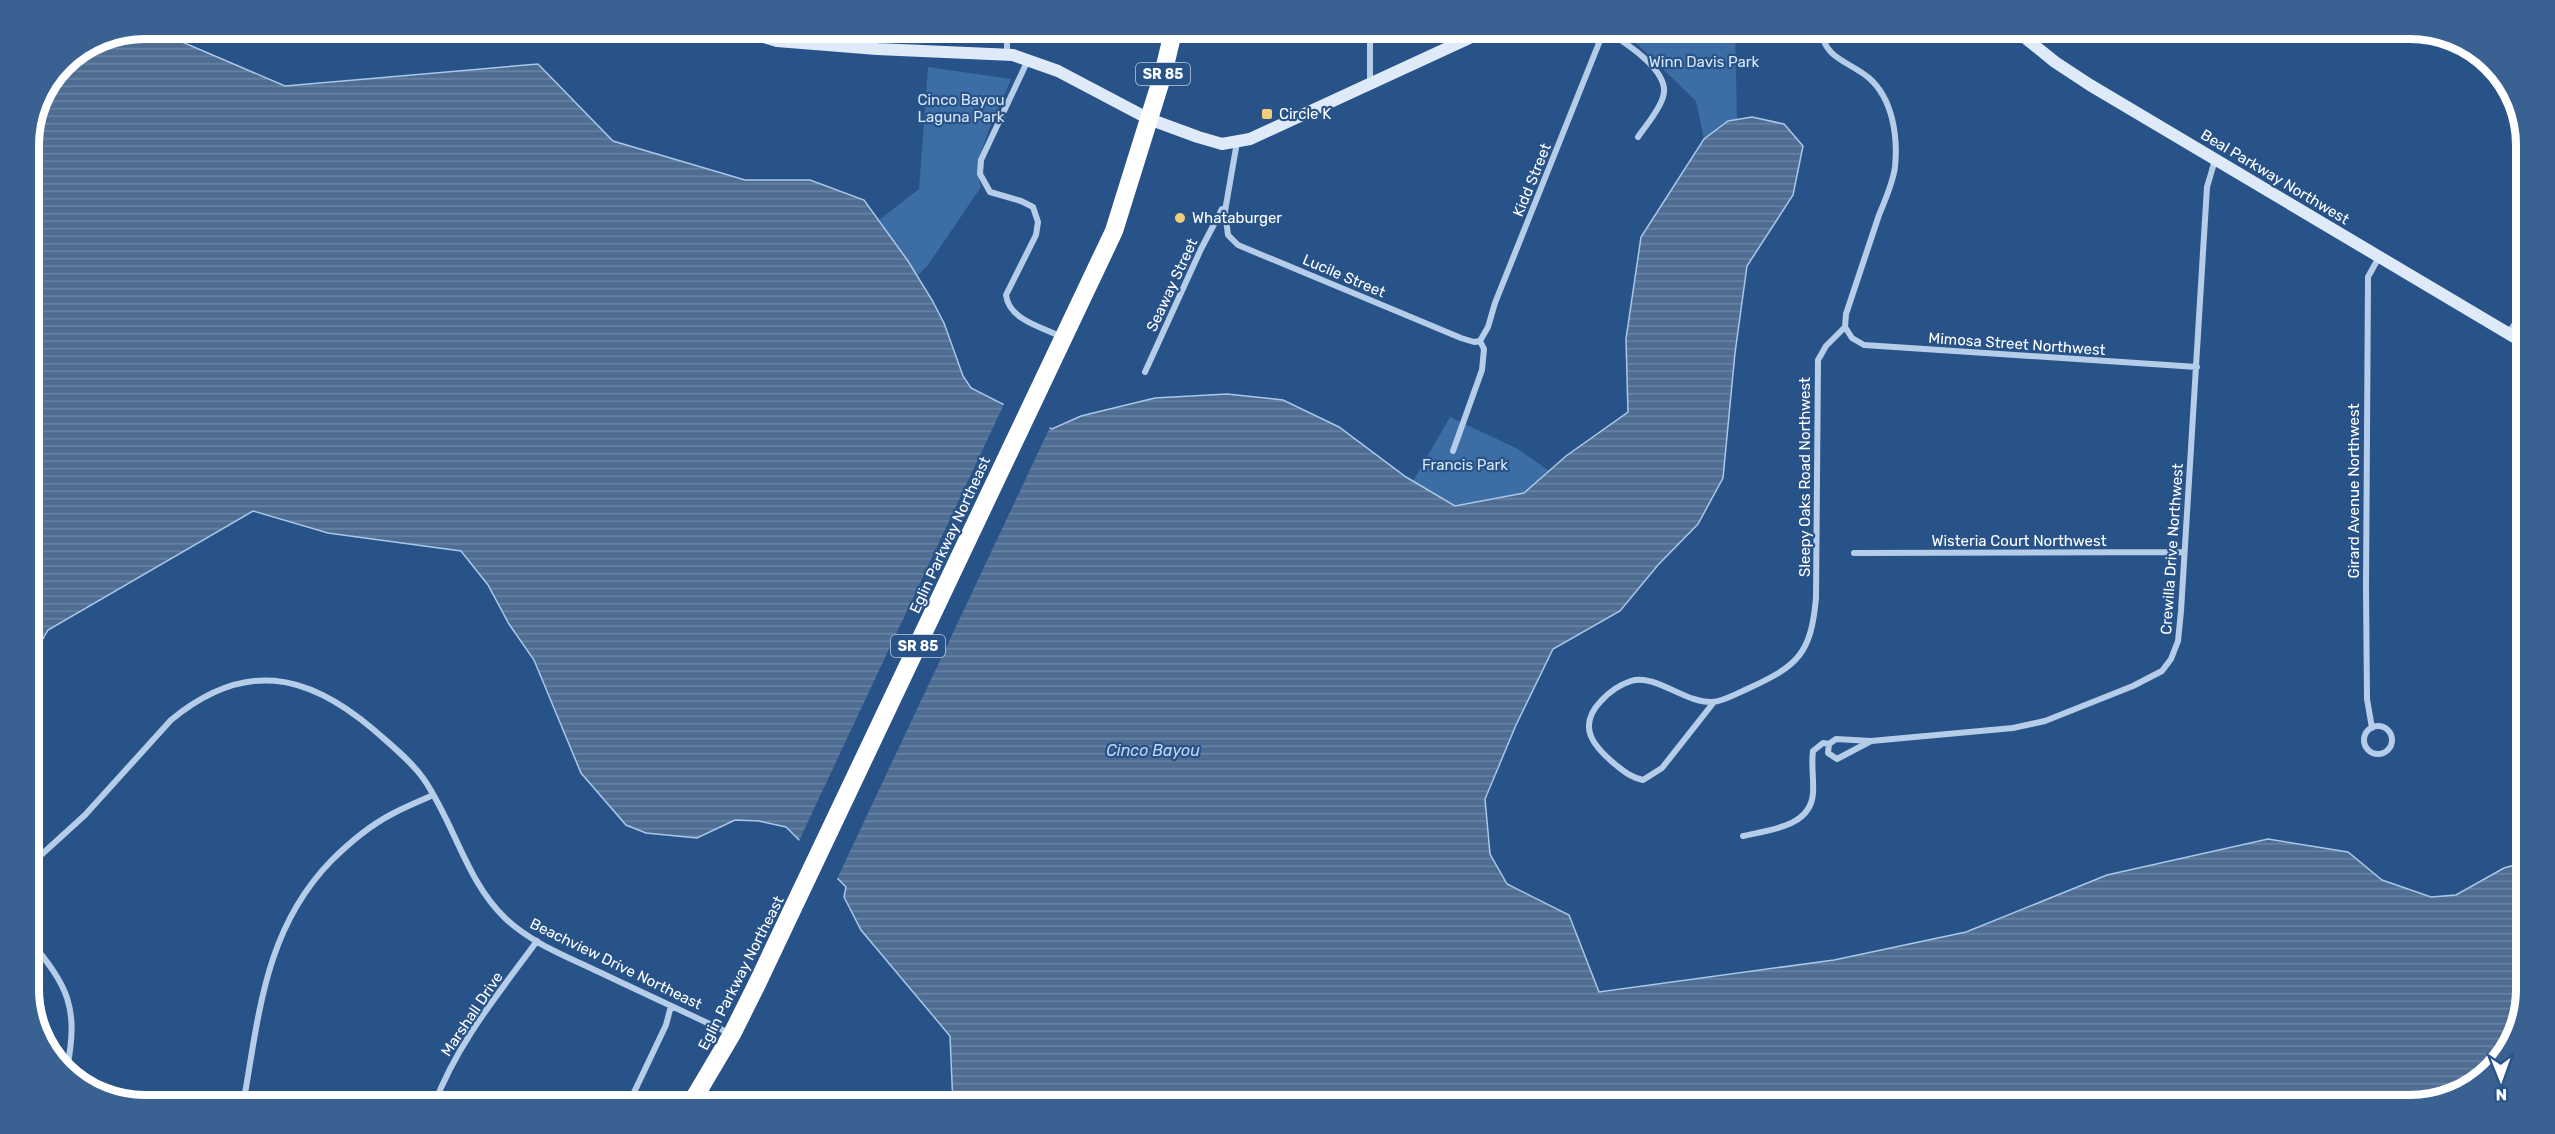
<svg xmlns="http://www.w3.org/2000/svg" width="2555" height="1134" viewBox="0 0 2555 1134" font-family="Rubik,sans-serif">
<defs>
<pattern id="water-rules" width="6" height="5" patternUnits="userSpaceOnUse" patternTransform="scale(1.5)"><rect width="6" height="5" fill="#4f6d93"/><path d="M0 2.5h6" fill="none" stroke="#6983a3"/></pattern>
</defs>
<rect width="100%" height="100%" fill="#285389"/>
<path fill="#3c6da5" d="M742 29H920L921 44 801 38 764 34Z
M1615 29H1735L1737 120 1727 121 1704 139 1696 101 1637 44Z
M928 67 1011 79C1000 107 970 159 981 187L928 265 917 276 879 220 919 189Z
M1450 417 1518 449 1549 471 1524 493 1455 506 1413 481Z"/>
<path fill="url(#water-rules)" stroke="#a9c7e9" stroke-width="1.5" d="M145 29H152L285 86 538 64 613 141 745 180H810L864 200 908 261 932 300 944 323 963 376 971 388 1052 429 1081 416 1155 398 1227 394 1283 400 1339 427 1406 477 1455 506 1524 493 1566 456 1628 412 1626 339 1641 237 1704 139 1728 121 1752 117 1784 124 1803 146 1793 195 1747 266 1735 353 1723 478 1698 524 1658 565 1620 611 1553 649 1516 725 1485 799 1490 854 1507 884 1569 915 1599 992 1834 960 1966 932 2107 875 2268 839 2348 852 2382 880 2431 897 2456 895 2504 868 2526 862V989L2518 1034 2475 1086 2411 1105H953L950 1036 861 930 844 897 846 887 786 827 759 821 735 820 697 838 646 833 626 825 581 773 534 660 509 624 488 585 461 551 328 533 253 511 48 630 29 663V137L40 94 63 62 100 37Z"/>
<path fill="#285389" d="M1005 402 1051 425 836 881 798 843Z"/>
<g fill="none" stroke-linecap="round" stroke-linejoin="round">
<path stroke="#b5cde9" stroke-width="6" d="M1007 28V55
M1370 28V84
M1605 30C1623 41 1672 71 1663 97 1659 111 1646 125 1638 137
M1028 60 981 160 980 174 990 192 1021 201 1033 207 1038 222 1036 235 1006 295C1009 320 1042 327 1062 337
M1237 142 1225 211 1228 235 1238 245 1461 338 1474 342 1480 341
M1845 327 1852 338 1864 345 2197 367
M2508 334 2524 310 2525 133
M1480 341 1488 327 1495 303 1605 28
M1145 372 1201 249 1222 209 1225 208
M1453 451 1482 370 1484 349 1480 341
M1854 553 2184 552
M1714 702 1662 768 1643 780C1632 778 1625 772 1616 765 1594 747 1576 727 1601 701 1609 692 1619 685 1631 681 1655 673 1686 704 1713 702 1724 701 1738 693 1747 689 1798 666 1811 654 1816 598L1818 360 1826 346 1845 327 1846 314C1857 281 1868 248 1879 215 1885 200 1893 183 1895 167 1898 137 1893 99 1869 78 1849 61 1823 59 1821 28
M2364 740a14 14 0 1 1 28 0a14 14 0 1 1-28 0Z
M2372 728 2367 699 2366 588 2368 277 2379 257
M2526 730V382
M1871 741 1836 739 1829 744 1828 753 1837 759 1871 741 2013 728 2045 721 2133 686 2162 671 2171 659 2178 641 2181 611 2207 187 2215 160
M1743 836C1769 830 1811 827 1813 793 1814 779 1811 765 1813 751L1823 743 1829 744
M29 866 85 815 171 720C244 660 306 672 374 730 391 745 410 760 423 778 454 822 466 881 505 918 531 943 568 957 599 972 643 993 687 1013 731 1034
M29 939C68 987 79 1006 67 1069
M243 1105C259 1016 264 930 331 861 349 843 369 826 392 814 405 807 420 801 433 795
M434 1105C457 1043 499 993 537 941
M628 1105 666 1025 671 1006"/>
<path stroke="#dfeaf8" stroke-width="12" d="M733 28 777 41 877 49 1013 55 1058 71 1149 119 1198 137 1222 144 1250 139 1491 28
M2013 28 2055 62 2090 85 2526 344"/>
<path stroke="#fff" stroke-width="18" d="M690 1105 732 1034 756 986 1114 231 1163 74 1174 28"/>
</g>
<g fill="#f1ce7b" stroke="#285389" stroke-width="2">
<rect x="1261" y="108" width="12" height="12" rx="3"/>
<circle cx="1180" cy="218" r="6"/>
</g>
<g text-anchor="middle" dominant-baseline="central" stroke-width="4.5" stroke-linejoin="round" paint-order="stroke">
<g fill="#285389" stroke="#becbdc" stroke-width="1.5">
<rect x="1136" y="63" width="54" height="22" rx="4.5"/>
<rect x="891" y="635" width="54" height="22" rx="4.5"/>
</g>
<g font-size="14" font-weight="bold" fill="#fff">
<text x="1163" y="74">SR 85</text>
<text x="918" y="646">SR 85</text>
</g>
<g font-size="15" fill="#d8e7f7" stroke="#285389">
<text x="1704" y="62">Winn Davis Park</text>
<text x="961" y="100">Cinco Bayou<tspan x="961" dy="17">Laguna Park</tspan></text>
<text x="1465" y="465">Francis Park</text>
</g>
<g font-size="15" fill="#fff" stroke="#285389" text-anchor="start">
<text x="1279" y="114">Circle K</text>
<text x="1192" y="218">Whataburger</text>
</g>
<g font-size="15" fill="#fff" stroke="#285389">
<text transform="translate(2275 177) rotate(31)">Beal Parkway Northwest</text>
<text transform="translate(1532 180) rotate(-68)">Kidd Street</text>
<text transform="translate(1344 276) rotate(23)">Lucile Street</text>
<text transform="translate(1172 285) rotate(-65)">Seaway Street</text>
<text transform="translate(2017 344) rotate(4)">Mimosa Street Northwest</text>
<text transform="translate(1805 477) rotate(-90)">Sleepy Oaks Road Northwest</text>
<text transform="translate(2354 491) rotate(-90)">Girard Avenue Northwest</text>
<text transform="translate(950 535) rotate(-65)">Eglin Parkway Northeast</text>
<text x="2019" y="541">Wisteria Court Northwest</text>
<text transform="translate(2172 549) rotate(-86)">Crewilla Drive Northwest</text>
<text transform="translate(616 964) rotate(26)">Beachview Drive Northeast</text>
<text transform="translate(741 973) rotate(-63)">Eglin Parkway Northeast</text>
<text transform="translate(472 1014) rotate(-56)">Marshall Drive</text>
</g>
<g font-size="16" font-style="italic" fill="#c0d7f0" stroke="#285389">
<text x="1153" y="750">Cinco Bayou</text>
</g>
</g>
<path d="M0 0H2555V1134H0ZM145 39H2410A106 106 0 0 1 2516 145V989A106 106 0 0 1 2410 1095H145A106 106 0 0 1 39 989V145A106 106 0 0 1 145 39Z" fill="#396192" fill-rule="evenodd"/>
<path fill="none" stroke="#fff" stroke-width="8" d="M145 39H2410A106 106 0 0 1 2516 145V989A106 106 0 0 1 2410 1095H145A106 106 0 0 1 39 989V145A106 106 0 0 1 145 39Z"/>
<g transform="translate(2501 1080) rotate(179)" stroke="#285389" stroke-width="4.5" paint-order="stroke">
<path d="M0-4.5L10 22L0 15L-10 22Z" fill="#ffffff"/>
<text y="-9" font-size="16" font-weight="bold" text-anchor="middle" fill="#ffffff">N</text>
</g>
</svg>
